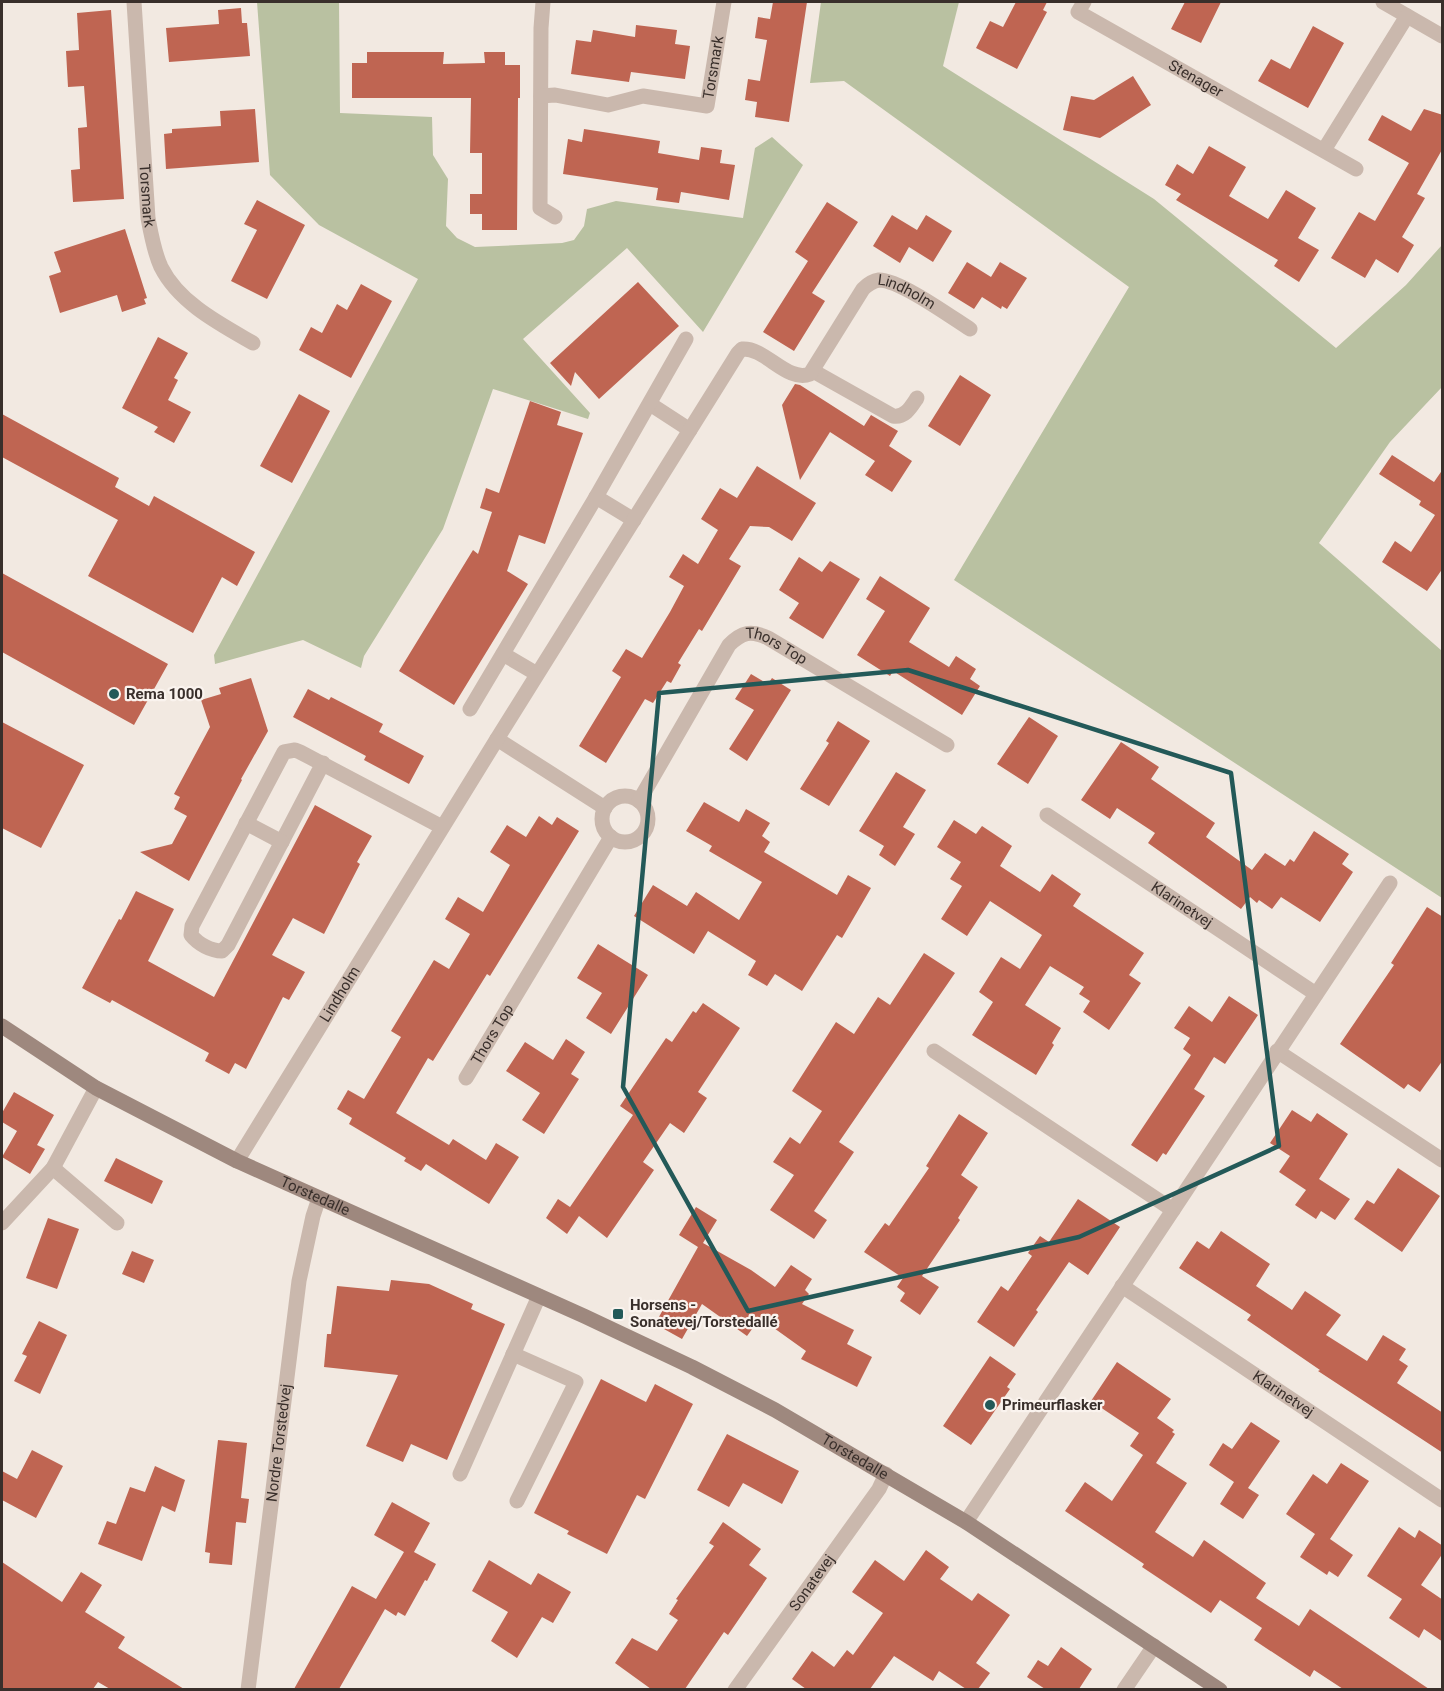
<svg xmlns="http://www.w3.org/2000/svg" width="1444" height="1691" viewBox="0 0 1444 1691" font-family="Roboto,sans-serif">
<rect width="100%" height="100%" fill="#f2e9e1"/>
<path fill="#b9c1a1" d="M257 2H339L340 113 432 117 433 155 448 179 446 226 457 238 475 247 562 243 574 240 584 226 587 209 616 201 743 218 755 148 772 137 803 165 703 332 627 248 523 339 590 413 588 419 493 389 443 529 364 656 361 668 303 640 215 664 214 655 418 279 319 225 270 175Z
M821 2H959L943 66 1154 199 1336 348 1406 285 1442 245V387L1390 442 1319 543 1442 651V898L954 580 1129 287 844 81 810 83Z"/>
<path fill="#bf6552" d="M773 2H807L789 122 755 117 757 102 745 100 748 79 760 81 767 40 755 38 758 17 770 19Z
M1016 2H1047L1043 10 1047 12 1017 69 976 48 990 21 1003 27Z
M1185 2H1221L1201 43 1171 29Z
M241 8 242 23H247L250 56 169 62 166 28 219 24 218 10Z
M111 10 124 199 73 202 71 170 80 169 78 128 87 127 84 86 68 87 66 51 79 50 77 13Z
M636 25 677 30 675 44 690 46 685 79 631 72 629 82 571 74 576 40 591 42 593 30 635 37Z
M1313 26 1344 43 1308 108 1258 81 1271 59 1290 69Z
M367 52H444L443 64 485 63 484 52H505V65H520V98H518L517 230H482V214H470V194H482V153H470L471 98H352V63H367Z
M1133 76 1151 105 1100 138 1063 130 1071 96 1094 100Z
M255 109 259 162 166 169 164 134 172 133V129L221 126 220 111Z
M1424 109 1443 115V148L1417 194 1425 198 1402 237 1414 245 1398 273 1376 259 1365 278 1331 258 1359 212 1375 221 1409 163 1368 140 1382 115 1411 131Z
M584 129 660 141 658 153 699 160 701 147 722 150 720 163 735 165 729 200 681 192 679 203 656 200 658 188 563 174 568 139 582 142Z
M1209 146 1246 167 1229 196 1268 219 1286 190 1316 208 1298 238 1319 250 1299 282 1274 266 1278 260 1176 200 1181 194 1165 185 1177 164 1193 174Z
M257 200 305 225 267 299 231 281 257 230 244 224Z
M827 202 858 222 812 293 825 301 794 351 763 332 808 261 795 252Z
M892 215 917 230 926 215 952 231 933 262 909 247 900 263 873 246Z
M125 229 147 298 144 299 146 304 122 312 117 295 60 313 49 276 61 272 54 252Z
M967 262 991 277 1000 262 1027 278 1007 309 1002 306 1001 309 982 297 974 309 948 293Z
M638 282 679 326 599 399 575 372 571 386 550 363Z
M361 284 392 301 351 378 299 350 311 327 322 333 337 304 347 310Z
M158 337 188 353 174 378 178 380 168 400 191 412 174 443 154 432 158 427 122 408Z
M960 375 991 395 960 446 928 426Z
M795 384 800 385 864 426 871 415 898 431 889 446 912 461 892 492 865 475 875 461 830 432 800 480 782 405Z
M299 394 330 411 292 483 260 466Z
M530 401 561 412 557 425 583 433 545 544 519 535 507 571 528 584 454 705 399 671 473 550 478 554 492 512 480 508 486 488 499 493Z
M2 414 119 478 115 487 149 506 154 496 255 552 237 586 222 577 193 633 88 576 118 520 2 457Z
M1392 455 1434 482 1443 469V568L1427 591 1382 562 1395 541 1411 552 1435 515 1419 505 1421 501 1379 474Z
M757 466 816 503 792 541 769 527 750 526 729 559 741 566 702 631 699 629 678 663 681 665 671 683 667 681 653 703 645 699 606 763 579 746 621 677 612 671 626 649 642 658 670 612 684 586 669 577 683 554 698 564 718 530 701 519 720 488 737 498Z
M799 557 822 572 830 561 860 579 823 639 789 618 799 603 779 590Z
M2 573 168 664 134 725 2 652Z
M880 576 930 608 909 642 949 667 956 656 976 669 970 679 980 686 962 715 893 671 890 676 857 655 885 611 866 599Z
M751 674 768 684 772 678 791 690 747 761 729 749 754 710 735 699Z
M251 678 268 731 241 779 242 780 189 881 140 852 172 844 187 816 174 809 180 797 174 794 210 727 201 700 221 694 219 688Z
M308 689 329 700 331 697 383 724 379 732 424 756 409 784 364 760 366 756 293 717Z
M1029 717 1058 736 1028 784 997 764Z
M838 721 870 741 829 806 800 789 829 743 826 741Z
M2 722 84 765 41 848 2 828Z
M1121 742 1159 767 1151 779 1215 823 1206 837 1252 870 1265 853 1285 866 1290 859 1294 862 1314 831 1349 854 1342 864 1353 872 1320 922 1281 897 1272 909 1259 900 1257 903 1250 897 1241 909 1148 843 1155 833 1117 808 1110 819 1081 800Z
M896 772 926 790 903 827 915 834 895 866 879 855 884 846 859 831Z
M704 802 739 822 746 809 770 823 762 836 770 842 764 852 837 895 848 875 871 888 842 938 837 935 802 991 775 974 767 986 748 975 756 961 708 931 694 954 634 916 653 885 687 906 696 892 739 920 762 882 709 851 712 846 686 831Z
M315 805 372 836 357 862 360 864 324 934 293 918 272 955 305 972 289 1000 283 997 246 1069 235 1063 229 1074 205 1061 209 1053 112 1000 110 1003 82 988 119 919 121 920 136 891 174 909 148 961 214 997Z
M539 816 552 825 557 817 579 831 490 976 487 974 433 1061 428 1058 396 1113 449 1145 453 1139 486 1160 496 1143 519 1157 489 1204 426 1164 421 1171 404 1161 406 1158 349 1124 352 1118 337 1109 348 1090 364 1099 401 1037 391 1031 434 960 449 969 470 934 445 919 458 897 483 912 510 865 490 852 507 825 526 837Z
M954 820 976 834 982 826 1012 846 1000 866 1040 892 1052 874 1081 894 1073 906 1144 953 1129 975 1141 983 1109 1030 1083 1012 1090 1001 1079 994 1084 987 1050 966 1025 1005 1061 1028 1052 1043 1054 1045 1036 1075 972 1035 993 1002 979 992 1001 957 1020 969 1042 935 990 901 967 936 941 919 962 886 950 879 961 862 937 847Z
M1427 907 1443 917V1060L1420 1092 1408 1084 1404 1089 1340 1044 1394 965 1391 963Z
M598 944 648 975 611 1034 586 1018 602 993 577 978Z
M924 953 955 973 839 1142 854 1152 814 1211 827 1220 814 1239 770 1210 794 1175 773 1162 790 1137 800 1144 822 1111 792 1091 836 1022 854 1034 878 997 890 1005Z
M1229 996 1258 1015 1225 1064 1214 1057 1194 1089 1205 1096 1166 1155 1163 1153 1157 1162 1131 1145 1191 1055 1183 1049 1190 1038 1174 1028 1189 1006 1212 1022Z
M703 1003 740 1028 698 1092 707 1098 684 1133 670 1123 643 1162 654 1170 607 1238 579 1216 567 1234 546 1218 558 1199 570 1207 633 1115 620 1106 666 1038 672 1042 693 1011 696 1013Z
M566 1039 585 1052 571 1074 579 1079 544 1134 522 1120 540 1093 506 1071 525 1042 553 1060Z
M14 1092 54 1115 37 1145 45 1149 30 1174 2 1157 17 1131 2 1122V1113Z
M1292 1110 1311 1122 1317 1113 1348 1134 1319 1179 1350 1199 1335 1220 1321 1211 1316 1219 1295 1205 1306 1190 1279 1172 1290 1156 1270 1143Z
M959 1114 988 1133 961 1175 978 1187 958 1218 960 1220 922 1276 939 1287 920 1315 900 1301 905 1293 897 1287 903 1278 864 1252 885 1223 889 1226 929 1168 926 1166Z
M116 1158 163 1181 152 1204 104 1181Z
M1398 1168 1440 1196 1402 1252 1354 1219 1367 1200 1374 1204Z
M1078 1199 1120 1227 1088 1275 1069 1262 1036 1310 1038 1312 1014 1347 977 1322 1001 1286 1008 1291 1032 1256 1028 1253 1040 1236 1049 1242Z
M696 1207 717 1220 703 1243 751 1270 775 1287 791 1265 812 1279 805 1290 809 1294 802 1304 854 1330 847 1344 872 1357 857 1387 801 1359 806 1351 760 1318 747 1336 702 1304 682 1339 655 1324 698 1247 679 1235Z
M48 1218 79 1229 57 1289 26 1278Z
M1221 1231 1270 1264 1256 1286 1292 1310 1305 1291 1341 1315 1326 1335 1367 1361 1383 1335 1406 1349 1399 1360 1408 1366 1397 1383 1443 1413V1453L1318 1371 1320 1370 1247 1320 1251 1315 1179 1268 1197 1241 1209 1249Z
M132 1251 154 1260 144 1283 122 1274Z
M391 1280 429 1284 473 1304 471 1309 505 1324 447 1460 411 1444 403 1462 366 1446 398 1375 324 1367 327 1334H331L337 1286 389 1291Z
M39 1321 67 1335 40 1394 14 1381 27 1356 22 1354Z
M990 1356 1016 1374 1007 1387 1010 1389 971 1445 943 1426Z
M1117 1362 1171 1399 1157 1418 1174 1430 1172 1432 1175 1434 1156 1463 1187 1483 1155 1532 1193 1557 1204 1540 1266 1583 1256 1598 1299 1626 1310 1609 1429 1689H1343L1314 1670 1310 1677 1254 1640 1262 1628 1220 1600 1211 1613 1142 1567 1144 1564 1065 1511 1085 1482 1112 1501 1143 1455 1130 1446 1139 1433 1091 1401Z
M601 1379 646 1402 655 1384 693 1404 645 1499 637 1495 607 1554 567 1534 569 1531 534 1513Z
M1251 1422 1280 1441 1248 1488 1259 1495 1243 1519 1220 1504 1234 1482 1209 1465 1223 1443 1232 1449Z
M727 1434 799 1471 782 1504 743 1483 729 1507 697 1490Z
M218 1440 247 1443 241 1498 249 1499 246 1523 236 1522 232 1565 209 1563 210 1553 205 1552Z
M32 1450 63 1466 36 1518 2 1500V1471L17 1479Z
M1341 1463 1369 1481 1330 1539 1353 1555 1338 1577 1329 1571 1327 1575 1300 1557 1315 1534 1286 1514 1313 1474 1327 1484Z
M155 1466 185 1480 175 1512 162 1506 142 1561 98 1544 107 1521 116 1524 130 1487 145 1492Z
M392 1502 430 1523 414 1552 436 1564 427 1581 425 1580 405 1616 398 1612 396 1616 385 1609 339 1689H294L352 1586 376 1599 404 1552 374 1535Z
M723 1522 761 1549 749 1565 767 1578 728 1635 724 1632 685 1689H651L615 1663 632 1638 657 1651 678 1620 669 1614 678 1600 676 1599 714 1546 709 1543Z
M1399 1527 1415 1538 1419 1530 1443 1546V1553L1421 1585 1443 1600V1642L1424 1629 1419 1638 1389 1618 1402 1599 1367 1576Z
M926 1550 949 1567 940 1579 972 1601 978 1593 1010 1615 976 1663 990 1673 978 1689H966L939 1671 933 1681 894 1656 870 1689H806L792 1679 812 1651 834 1667 847 1650 853 1655 883 1613 852 1592 875 1560 904 1581Z
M489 1560 531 1585 538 1573 571 1592 553 1623 542 1617 517 1658 491 1641 508 1612 472 1591Z
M2 1562 62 1602 81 1572 102 1585 85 1612 125 1637 118 1648 184 1689H110L98 1682 93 1689H2Z
M1061 1647 1092 1669 1079 1689H1045L1027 1677 1038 1660 1048 1666Z"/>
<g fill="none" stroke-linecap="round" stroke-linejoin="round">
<g stroke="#cab8ad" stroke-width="15">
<path id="s1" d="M134 2 148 218C151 234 154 252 161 267 179 303 220 324 253 343"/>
<path d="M543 2 541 28 540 208 555 217"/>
<path id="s2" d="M1084 2 1078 12 1356 169"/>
<path d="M1383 2 1442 36"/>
<path id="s3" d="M541 96 555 95 608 105 643 96 707 106 724 2"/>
<path d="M1324 150 1407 16"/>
<path d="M813 371 893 416C905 418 911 407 917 398"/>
<path d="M650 404 690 430"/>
<path d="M596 497 634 520"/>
<path d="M503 654 537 674"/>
<path d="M470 709 596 497 686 339"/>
<path d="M497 739 605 808"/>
<path d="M323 763 228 945 222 951C211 951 198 944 191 935L192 926 284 752 295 750 300 752 442 827"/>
<circle cx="625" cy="819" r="23"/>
<path id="s4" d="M639 801 729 645C742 632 751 630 768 638L947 745"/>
<path id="s5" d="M1047 815 1316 994"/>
<path d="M246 823 282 842"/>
<path d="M934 1051 1173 1210"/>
<path d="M1277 1051 1442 1160"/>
<path id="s6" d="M466 1078 611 837"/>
<path id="s7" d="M237 1161 497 739 738 353 742 349C765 347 787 383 810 374L863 289C868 284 872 281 879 280 900 280 951 317 970 329"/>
<path d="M53 1168 117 1223"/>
<path d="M2 1223 53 1168 96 1088"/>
<path id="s8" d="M1122 1286 1442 1500"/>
<path d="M513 1354 576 1382 517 1501"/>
<path d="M460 1474 539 1296"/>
<path d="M966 1522 1390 883"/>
<path id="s9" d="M248 1690 299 1281 313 1216 319 1198"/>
<path id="s10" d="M735 1690 879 1489 886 1474"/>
<path d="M1124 1690 1154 1646"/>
</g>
<path stroke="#9e887e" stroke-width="15" id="s11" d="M2 1026 96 1088 237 1161 584 1316 692 1367 775 1410 966 1522 1220 1690"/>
</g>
<path fill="none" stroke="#235958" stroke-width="4.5" stroke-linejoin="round" d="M908 670 1231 773 1279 1146 1079 1237 748 1311 623 1087 659 693Z"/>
<g fill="#235958" stroke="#faf3ee" stroke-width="2">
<circle cx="114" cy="694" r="6"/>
<rect x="612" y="1308" width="12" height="12" rx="3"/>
<circle cx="990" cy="1405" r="6"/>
</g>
<g text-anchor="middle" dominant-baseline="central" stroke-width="4.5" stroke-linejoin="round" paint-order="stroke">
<g font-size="15" fill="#392f2b" stroke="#faf3ee">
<text stroke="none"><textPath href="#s3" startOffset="208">Torsmark</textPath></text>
<text stroke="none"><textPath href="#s2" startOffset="147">Stenager</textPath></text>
<text stroke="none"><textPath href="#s1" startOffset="194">Torsmark</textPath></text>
<text stroke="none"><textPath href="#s7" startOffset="1180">Lindholm</textPath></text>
<text stroke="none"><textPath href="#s4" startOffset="234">Thors Top</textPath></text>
<text stroke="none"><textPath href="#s5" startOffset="162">Klarinetvej</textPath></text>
<text stroke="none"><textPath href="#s7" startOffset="196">Lindholm</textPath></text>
<text stroke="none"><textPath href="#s6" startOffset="51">Thors Top</textPath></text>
<text stroke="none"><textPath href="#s11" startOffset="357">Torstedalle</textPath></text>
<text stroke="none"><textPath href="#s8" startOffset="194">Klarinetvej</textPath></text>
<text stroke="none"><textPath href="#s9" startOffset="249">Nordre Torstedvej</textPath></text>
<text stroke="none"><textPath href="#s11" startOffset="957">Torstedalle</textPath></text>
<text stroke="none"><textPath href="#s10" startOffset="132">Sonatevej</textPath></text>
</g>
<g font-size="15" font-weight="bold" fill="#392f2b" stroke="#faf3ee" text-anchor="start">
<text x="126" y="694">Rema 1000</text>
<text x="630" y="1305">Horsens -<tspan x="630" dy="17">Sonatevej/Torstedallé</tspan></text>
<text x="1002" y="1405">Primeurflasker</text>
</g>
</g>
<rect width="1444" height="1691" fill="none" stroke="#392f2b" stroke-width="6"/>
</svg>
